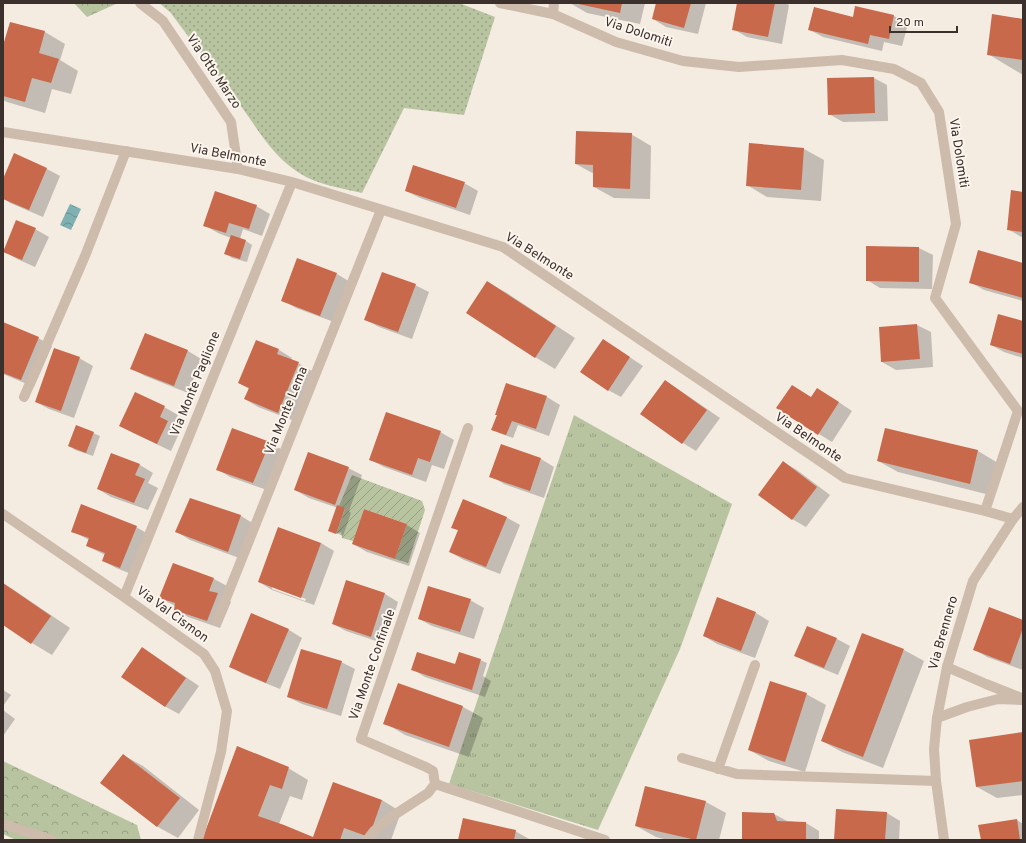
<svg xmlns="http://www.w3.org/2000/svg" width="1026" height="843" viewBox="0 0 1026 843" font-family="Overpass,sans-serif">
<defs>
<pattern id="grass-tufts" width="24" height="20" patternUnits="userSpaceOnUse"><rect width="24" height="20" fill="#b8c4a0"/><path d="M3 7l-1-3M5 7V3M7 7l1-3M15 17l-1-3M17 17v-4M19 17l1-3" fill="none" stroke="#97a083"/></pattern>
<pattern id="forest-crowns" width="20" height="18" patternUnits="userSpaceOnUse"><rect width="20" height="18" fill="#b8c4a0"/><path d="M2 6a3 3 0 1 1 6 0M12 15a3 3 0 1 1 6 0" fill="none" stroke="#97a083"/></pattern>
<pattern id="park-dots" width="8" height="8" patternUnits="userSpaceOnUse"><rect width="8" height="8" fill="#b8c4a0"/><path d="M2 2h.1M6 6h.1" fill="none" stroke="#97a083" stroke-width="1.8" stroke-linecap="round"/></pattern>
<pattern id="garden-furrows" width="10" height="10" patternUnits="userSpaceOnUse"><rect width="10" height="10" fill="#b8c4a0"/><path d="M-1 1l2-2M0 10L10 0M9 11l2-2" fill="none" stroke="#97a083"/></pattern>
<pattern id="water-waves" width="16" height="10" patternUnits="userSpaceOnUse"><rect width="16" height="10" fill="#7fb0b2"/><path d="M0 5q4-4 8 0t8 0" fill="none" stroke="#699091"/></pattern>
</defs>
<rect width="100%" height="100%" fill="#f4ebe1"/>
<path fill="url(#grass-tufts)" d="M574 415 732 504 680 649 598 830 449 784Z"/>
<path fill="url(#forest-crowns)" d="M74 3H118L87 17Z
M3 761 137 825 141 840H16L3 834Z"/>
<path fill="url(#park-dots)" d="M159 3H459L495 17 464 115 404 108 362 193C345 189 321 185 306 177 275 160 261 134 241 106 218 75 193 43 170 12Z"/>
<path fill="url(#garden-furrows)" d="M352 475 422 501 425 510 408 563 395 559 407 524 364 509 353 541 342 538 341 532 336 534 345 509 339 506Z"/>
<path fill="url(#water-waves)" d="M70 204 81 209 71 230 60 225Z"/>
<path fill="#0003" fill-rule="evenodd" d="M570 3H645L640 24 587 13Z
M657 3H706L698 34 666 27 653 19Z
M738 3H785L789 5 782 44 747 37 733 29Z
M856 7 894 16 908 24 902 46 884 42 882 51 823 37 810 30 854 18Z
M1023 20V75L988 54Z
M11 23 45 32 65 44 60 60 78 71 71 94 52 89 45 113 7 102 3 100V42L5 43Z
M874 78 887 85 888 121 843 122 829 114Z
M631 134 651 146 650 199 614 198 594 187V174L576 164Z
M750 144 804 149 824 160 821 201 767 197 747 185Z
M15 155 47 169 60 176 43 217 10 203 3 198V181Z
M464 183 478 191 470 215 420 198 406 191Z
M1023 193V238L1008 229Z
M256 206 270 214 262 236 243 229 240 239 246 241 252 245 247 262 232 258 226 254 231 238 218 233 204 225Z
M35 229 49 237 35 267 17 259 4 251Z
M867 247 919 248 933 255 932 289 880 288 867 280Z
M1023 264V301L984 290 970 282Z
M337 274 350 282 334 322 296 308 283 300Z
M487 282 507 293 575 338 555 369 535 357Z
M415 285 429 292 412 339 379 327 366 320Z
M1023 322V358L1004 352 991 345Z
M3 325 38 338 52 346 34 387 3 374Z
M917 325 931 332 933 367 896 370 882 362 880 328Z
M145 335 188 351 201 359 188 393 145 376 132 369Z
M616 348 643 366 621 397 608 390Z
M279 350 292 358 291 360 298 363 312 371 292 420 258 407 245 399 249 389 239 383Z
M79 358 93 366 74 418 49 409 36 402Z
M665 381 678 389 720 418 696 451 683 443 641 414Z
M135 394 164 407 178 415 173 425 181 429 171 451 133 433 120 425Z
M547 397 560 405 549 436 518 425 513 438 499 433 493 429Z
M831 397 852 411 832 442 819 434Z
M440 432 454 440 444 469 432 465 426 482 384 467 371 460Z
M93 433 100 436 93 456 75 450 69 446Z
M270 443 283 450 267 490 230 477 217 469Z
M501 445 541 459 554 467 544 498 504 484 491 476Z
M978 451 998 463 990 495 898 472 878 461Z
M111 454 140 465 153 473 148 483 158 488 148 510 111 497 98 489Z
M783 462 797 470 830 495 806 527 792 519Z
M348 468 362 475 349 511 351 513 343 536 330 530 338 508 309 498 295 490Z
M191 499 241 516 254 524 242 559 190 540 177 532Z
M365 511 407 525 420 533 409 566 367 552 353 544Z
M506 517 520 525 500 574 464 560 450 552 459 531 452 527Z
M136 527 150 535 134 575 116 568 103 561 105 555 87 546 89 540 72 531Z
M321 543 334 551 314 605 272 590 259 582ZM272 587 306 599 305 601 272 589Z
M174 565 214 579 227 586 223 597 231 602 220 628 188 617 175 610V606L160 598Z
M347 582 385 594 398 602 385 644 346 631 333 624Z
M3 583 14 590 70 628 52 655 32 643 3 624Z
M470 600 484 608 474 639 432 626 419 619Z
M756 613 769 621 755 658 717 644 704 636Z
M252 615 289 630 302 638 280 689 243 674 230 666Z
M1023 621V670L987 657 974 649Z
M837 639 850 646 838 675 809 663 796 656Z
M142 648 155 656 199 686 179 714 166 707 123 677Z
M904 650 924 661 883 768 842 752 822 741Z
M480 660 487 663 483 676 491 681 485 697 425 677 412 669 460 667Z
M341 662 355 669 341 716 302 704 288 697Z
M398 684 463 707 483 718 469 757 405 735 385 723Z
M3 690 11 695 3 706Z
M806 694 826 705 805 772 769 761 749 750Z
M3 710 15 719 3 736Z
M1023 733V795L997 798 977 787Z
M123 755 143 766 199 810 178 838 158 827 101 782Z
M288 768 308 780 302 800 290 796 279 824 314 838 382 800 401 812 391 840H205Z
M706 802 726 813 719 840H668L656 837 636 826Z
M887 813 900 821 899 840H835Z
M774 814 787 821 806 823 819 831V840H743Z
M1017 820 1023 824V840H982L980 826Z
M515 831 531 840H459Z"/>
<path fill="#c8694b" d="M574 3H622L620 13Z
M656 3H691L684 28 652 19Z
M737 3H775L768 37 732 30Z
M855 6 894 15 889 39 870 35 868 44 808 30 814 7 853 17Z
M992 14 1023 19V60L987 55Z
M10 22 45 31 39 53 59 59 51 83 32 78 25 102 3 96V41L4 42Z
M874 77 875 113 828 115 827 78Z
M576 131 632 133 630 189 593 187V165L575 164Z
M749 143 804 148 801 190 746 186Z
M14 153 47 168 29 210 3 199V179Z
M413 165 465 182 456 208 405 191Z
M1011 190 1023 192V232L1007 230Z
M215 191 257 205 249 229 229 223 226 233 203 226Z
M16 220 36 228 22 260 3 252Z
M231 235 246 240 240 259 224 254Z
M866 246 919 247V282L866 281Z
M978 250 1023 263V298L969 283Z
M297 258 337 273 320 316 281 301Z
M382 272 416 284 398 332 364 320Z
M487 281 556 326 535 358 466 313Z
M998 314 1023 321V354L990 345Z
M3 322 39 337 21 380 3 373Z
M917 324 920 359 881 362 879 327Z
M145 333 188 350 174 386 130 369Z
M603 339 630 357 608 391 580 372Z
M256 340 279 349 277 354 299 362 278 413 244 399 249 388 238 383Z
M54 348 80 357 61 411 35 402Z
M665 380 707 410 682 444 640 414Z
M506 383 547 396 536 429 512 421 506 435 491 430 497 415H495Z
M792 385 811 397 817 388 839 402 818 435 776 408Z
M135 392 165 406 160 417 168 421 157 444 119 426Z
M386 412 441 431 430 462 418 458 412 475 369 460Z
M76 425 94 432 86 453 68 446Z
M232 428 270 442 253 483 216 470Z
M885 428 978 450 970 484 877 461Z
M501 444 541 458 530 491 489 477Z
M308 452 349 467 335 505 294 490Z
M111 453 140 464 135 475 145 479 134 503 97 489Z
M783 461 817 487 792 520 758 495Z
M190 498 241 515 228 552 175 532Z
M463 499 507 517 486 567 449 552 458 530 451 528Z
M81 504 137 526 120 568 102 561 105 553 86 546 89 538 71 532Z
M337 505 345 508 336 534 328 531Z
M364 509 407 524 395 559 352 544Z
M278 527 321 543 301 598 258 582Z
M173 563 214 578 209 591 218 593 207 621 174 610 175 603 159 598Z
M346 580 385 593 371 637 332 624Z
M3 583 51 616 31 644 3 625Z
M428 586 471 599 460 632 418 619Z
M717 597 756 612 741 651 703 636Z
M989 607 1023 620V628L1010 664 973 650Z
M251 613 289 629 266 683 229 667Z
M807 626 837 638 824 668 794 656Z
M862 633 904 649 863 757 821 741Z
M142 647 186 678 165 707 121 677Z
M301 649 342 661 327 709 287 697Z
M417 652 455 664 459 652 481 659 472 690 411 670Z
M770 681 807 693 785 762 748 750Z
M398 683 463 706 449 747 383 724Z
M1023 732V781L976 787 969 740Z
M237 746 289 767 282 789 270 785 258 816 284 825 313 837 333 782 382 800 369 837 344 828 340 840H202Z
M123 754 180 798 157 827 100 783Z
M645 786 706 801 696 840 635 826Z
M836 809 887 812 885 840H834Z
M742 812 774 813 777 821 806 822V840H742Z
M463 818 516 830 514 840H458Z
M1017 819 1020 840H981L978 825Z"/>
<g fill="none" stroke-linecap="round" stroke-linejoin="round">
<path stroke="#cdbbac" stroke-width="10" d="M24 397 85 256 126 151
M435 784 605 840"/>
<path stroke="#cdbbac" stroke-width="10" d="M140 3 163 21 231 122 238 169
M500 3 553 14 616 42 683 61 739 67 842 60 894 69 921 83 939 112 956 224 935 298 1018 411 985 511
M553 14 554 3
M3 132 238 169 292 182 503 247 845 478 985 511 1013 519
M3 514 124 597 204 654 215 671 227 711 221 752 198 840
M124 597 292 182
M217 621 381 210
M947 667 986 684 1019 697
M937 718 967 707 998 699 1023 700
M682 758 737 774 936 781
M718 769 755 665
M3 824 52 840
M367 840 374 831 388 819 428 793 435 784 433 771 426 767 361 739 468 428"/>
<path stroke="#cdbbac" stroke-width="10" d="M944 840 936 781 934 749 937 718 947 667 973 581 1013 519 1023 507"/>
</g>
<g text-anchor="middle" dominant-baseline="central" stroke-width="4" stroke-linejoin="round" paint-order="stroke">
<g font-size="13" fill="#3b302b" stroke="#fbf5ee">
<text transform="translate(638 33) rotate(18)">Via Dolomiti</text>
<text transform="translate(213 72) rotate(56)">Via Otto Marzo</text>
<text transform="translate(958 153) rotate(81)">Via Dolomiti</text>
<text transform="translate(228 156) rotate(11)">Via Belmonte</text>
<text transform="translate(539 257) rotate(32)">Via Belmonte</text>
<text transform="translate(196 384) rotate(-68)">Via Monte Paglione</text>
<text transform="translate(287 411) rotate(-68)">Via Monte Lema</text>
<text transform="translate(808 438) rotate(34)">Via Belmonte</text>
<text transform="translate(172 615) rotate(36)">Via Val Cismon</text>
<text transform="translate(944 633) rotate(-74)">Via Brennero</text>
<text transform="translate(373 665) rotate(-71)">Via Monte Confinale</text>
</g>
</g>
<rect width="1026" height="843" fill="none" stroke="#3b302b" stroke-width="8"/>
<path d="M890 26v6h67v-6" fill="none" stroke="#3b302b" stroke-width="2"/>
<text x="896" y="26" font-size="12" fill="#3b302b" stroke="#fbf5ee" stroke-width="3" paint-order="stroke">20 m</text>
</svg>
